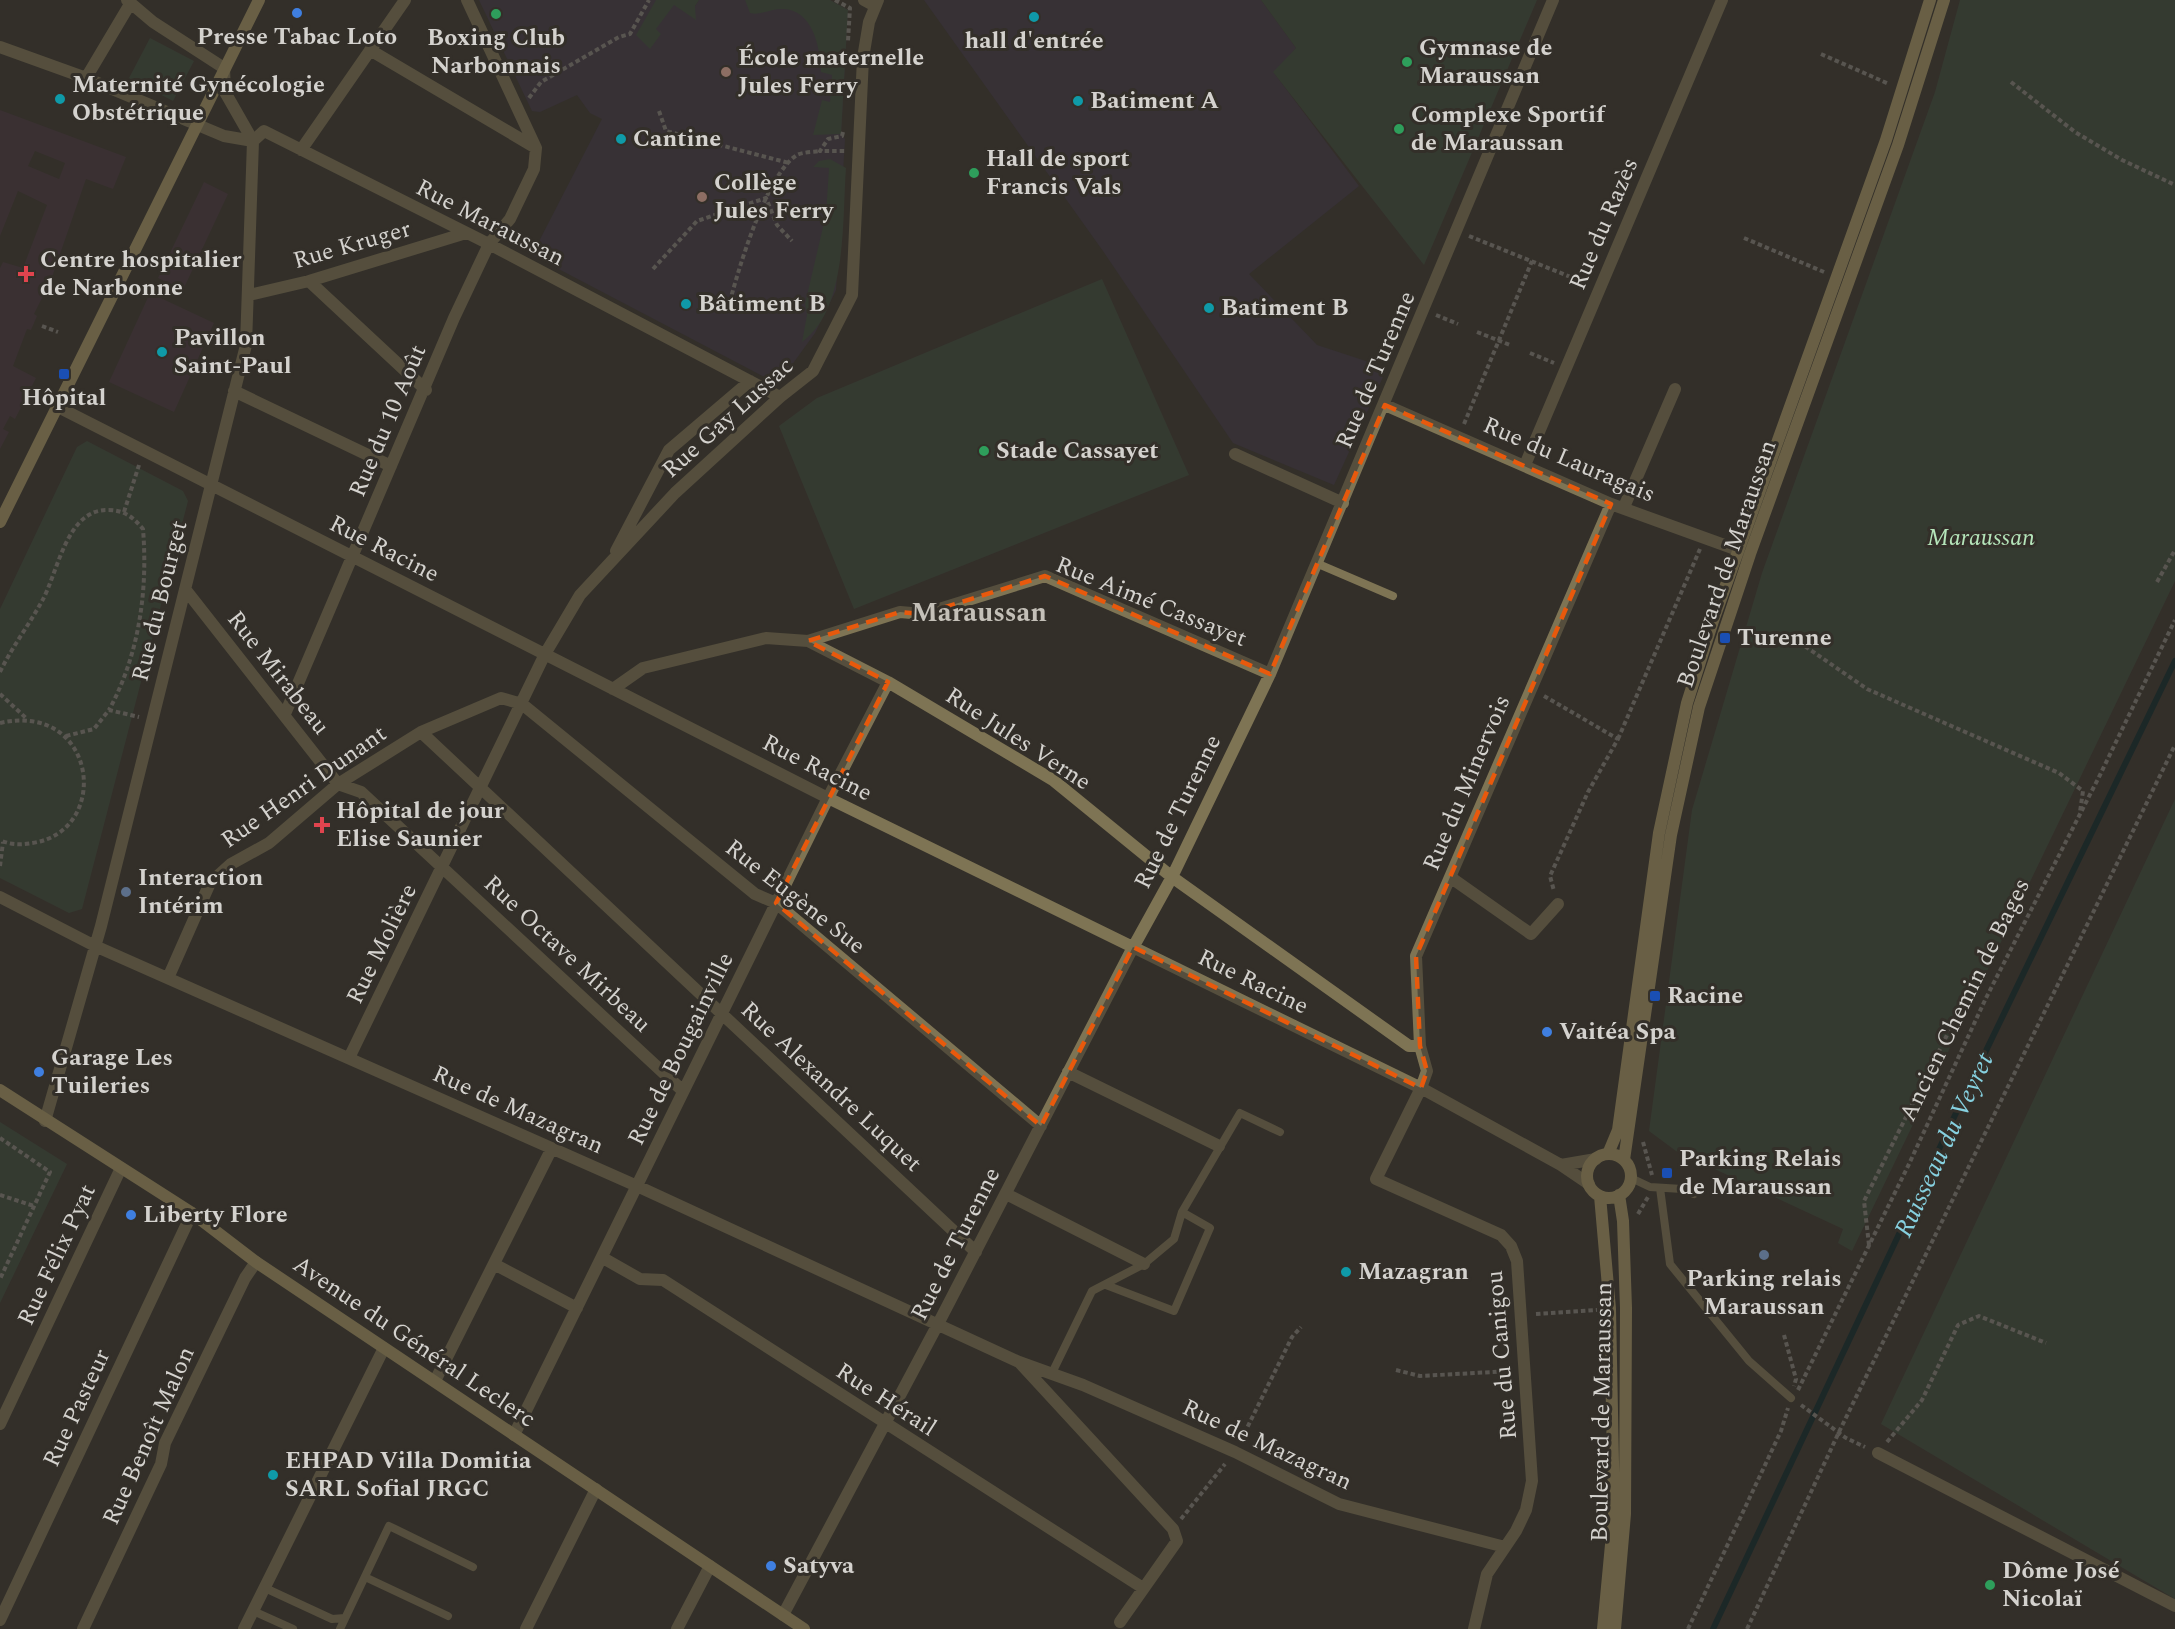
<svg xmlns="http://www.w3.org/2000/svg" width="2175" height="1629" viewBox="0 0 2175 1629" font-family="Spectral,serif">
<rect width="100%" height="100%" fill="#332f29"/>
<path fill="#3c3344" d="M479 0H684L695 6 699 0H830L848 10 841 134 845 139 836 290 815 333 778 384 532 255 602 119 590 113 577 95 540 112 532 111Z
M924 0H1261L1296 48 1274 73 1359 186 1249 274 1317 345 1387 368 1334 485 1233 443 1103 251Z"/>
<path fill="#43323c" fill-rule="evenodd" d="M0 110 126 157 113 189 86 179 51 280 34 314 37 316 31 330 27 329 13 366 36 378 15 419 10 416 3 429 9 432 0 449V268L3 262 23 268 47 205 18 191 0 236ZM35 151 65 163 59 179 28 166Z
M204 182 228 194 183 290 158 278Z
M150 293 214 323 174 412 109 382Z"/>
<path fill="#374739" d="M656 0H699L695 6 696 20 674 5 656 29 661 34 650 49 636 35Z
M745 0H830L848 10 841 134 813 135 822 100 830 102 832 75 821 72C820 47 813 10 783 9 771 8 761 16 750 13Z
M1261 0H1537L1424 265 1273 72 1296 48Z
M1960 0H2175V581L1852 1251 1838 1243 1843 1229 1676 1151 1649 1131 1692 810 1762 573 1935 92Z
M150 38 194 61 173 101 129 78Z
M830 159 846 168C842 220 848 309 802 342L807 315 805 304 826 214 829 168 813 167 819 161Z
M1102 279 1189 475 854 609 779 426 817 398Z
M87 441 183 491 188 501 82 909 69 913 0 878V609L77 447Z
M2175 799V1599L1881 1424Z
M0 1122 67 1164 0 1303Z"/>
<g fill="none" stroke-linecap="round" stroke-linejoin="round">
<path stroke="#022025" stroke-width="6" d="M1713 1629 1965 1094 2175 661"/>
<path stroke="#86837e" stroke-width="4" stroke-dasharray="4.5 3" stroke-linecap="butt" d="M835 0 850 8 848 41
M1821 54 1889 84
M2011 82 2075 132 2122 160 2175 185
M529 98 541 82 619 37 630 34 649 0
M659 111 666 131 789 163
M843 132 842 136 828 139 820 151H845
M1469 236 1588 284
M1744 238 1824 272
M653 269 697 221 766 198 777 225 792 241
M728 309C737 273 766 174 797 155 803 152 813 152 820 151
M1436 315 1458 324
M42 326 58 332
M1477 332 1510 345
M1530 353 1554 363
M1464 424 1532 261
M124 512 139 465
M2157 582 2175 550
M1799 642 1867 689 2059 773 2083 791 2080 812
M0 672C12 647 29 625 42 601 58 573 66 509 108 510 124 510 133 517 143 529 148 591 139 655 109 710
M0 694 26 718
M1544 696 1618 739 1588 792 1550 876 1554 891
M0 723C98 701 112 832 32 843 21 845 10 845 0 840
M66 736 94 729 109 710 139 717
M1618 739 1700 549
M0 866 3 842
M0 1138 50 1172 0 1279
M1643 1142 1652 1175
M0 1195 34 1206
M1638 1214 1648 1197
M1869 1245 1864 1201 1957 1015
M1536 1314 1597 1310
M1784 1335 1796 1379 1794 1386
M1396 1370 1420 1376 1510 1371
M1798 1390 1909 1164 1986 998 2100 775 2175 620
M1801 1405 1846 1438 1865 1447
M1241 1440 1292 1337 1301 1327
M1887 1442 1922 1400 1958 1325 1979 1316 2046 1343
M1181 1519 1225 1464
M1688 1629 1781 1431 1788 1408
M1747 1629 1839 1432 2175 745"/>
<path stroke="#7e7454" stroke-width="8" d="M1316 563 1393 596
M1631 1178 1650 1187 1682 1189 1694 1194
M1660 1188 1670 1264 1749 1361 1791 1398
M1106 1285 1174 1311 1210 1228 1182 1212
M1052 1373 1092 1291 1144 1264 1174 1239 1182 1212 1240 1113 1280 1132
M365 1577 448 1616
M265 1588 332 1619 345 1618
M253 1611 293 1629
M340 1629 389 1526 473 1567"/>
<path stroke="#7e7454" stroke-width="12" d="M864 0 875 6
M0 47 86 78 224 136 253 141
M370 50 536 148
M86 78 130 4
M253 141 264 131 489 244 780 397
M301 150 405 0
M309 281 426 390
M249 295 309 281 466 233
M234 391 391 466
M1385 405 1611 504 1738 550
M56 406 828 798 1421 1088 1561 1165 1589 1184
M1235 454 1343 503
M1525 465 1722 0
M1624 507 1675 389
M616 551 669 450 750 381
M185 589 338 784 361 792 683 1091
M808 641 900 612 923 614 1045 576 1270 674
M613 689 643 668 766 638 808 641 888 682 1053 780 1172 877 1409 1046H1420
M285 714 454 318 489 244 510 219 534 169 536 148 467 0
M421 732 976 1252
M1450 877 1531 934 1558 904
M0 897 95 946 637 1186 1019 1362 1083 1385 1235 1452 1339 1504 1505 1547
M168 978 210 883 231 864 269 843 338 784 421 732 501 698 522 704 755 894 776 903 1041 1126
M349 1058 545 654 580 595 675 493 780 397 813 371 852 295 863 58 869 22 878 0
M1068 1072 1219 1146
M45 1121 101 926 246 345 253 141 225 92 224 68 153 22 127 0
M1561 1165 1596 1159
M1006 1194 1144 1264
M603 1258 640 1279 663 1280 1143 1588
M494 1264 577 1308
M1020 1363 1173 1529 1177 1541 1120 1622
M435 1381 552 1148
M0 1424 121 1168
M514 1435 828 798 888 682
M1878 1453 2175 1606
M783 1615 938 1324 1130 953 1172 877 1270 674 1553 0
M0 1620 192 1213
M83 1629 161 1464 165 1443 245 1278 256 1262
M244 1629 384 1348
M526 1629 596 1489
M677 1629 710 1566
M1474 1629 1487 1574 1516 1531 1526 1510 1532 1481 1517 1261 1511 1246 1501 1235 1376 1179 1421 1088 1427 1071 1420 1046 1416 956 1611 504"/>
<path stroke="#aa9a66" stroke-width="12" d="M0 522 259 0
M0 1090 192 1213 256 1262 804 1629
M1608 1154 1618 1130 1659 833 1687 703 1713 621 1886 140 1930 0
M1587 1176a22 22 0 1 1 44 0a22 22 0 1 1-44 0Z
M1624 1160 1671 835 1699 707 1750 554 1898 145 1944 0
M1600 1196 1610 1309 1614 1513 1603 1629
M1615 1629 1625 1514 1626 1308 1623 1221 1619 1195"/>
</g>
<path d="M0 0H2175V1629H0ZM1385 405 1611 504 1416 956 1420 1046 1427 1071 1421 1088 1133 947 1041 1126 776 903 888 682 808 641 900 612 923 614 1045 576 1270 674Z" fill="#332f29" fill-opacity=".55" fill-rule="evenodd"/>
<path fill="none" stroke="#e8590c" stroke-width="4.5" stroke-dasharray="12 8" stroke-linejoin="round" d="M1385 405 1611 504 1416 956 1420 1046 1427 1071 1421 1088 1133 947 1041 1126 776 903 888 682 808 641 900 612 923 614 1045 576 1270 674Z"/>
<g fill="#3f7fe0" stroke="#332f29" stroke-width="2">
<circle cx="297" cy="13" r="6"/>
<circle cx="1547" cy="1032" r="6"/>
<circle cx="39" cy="1072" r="6"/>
<circle cx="131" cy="1215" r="6"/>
<circle cx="771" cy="1566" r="6"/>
</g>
<g fill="#2e9e5b" stroke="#332f29" stroke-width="2">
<circle cx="496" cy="14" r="6"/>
<circle cx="1407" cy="62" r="6"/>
<circle cx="1399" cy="129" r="6"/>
<circle cx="974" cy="173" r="6"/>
<circle cx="984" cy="451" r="6"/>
<circle cx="1990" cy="1585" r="6"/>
</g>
<g fill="#0f9aa8" stroke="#332f29" stroke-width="2">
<circle cx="1034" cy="17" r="6"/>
<circle cx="60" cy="99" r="6"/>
<circle cx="1078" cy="101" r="6"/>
<circle cx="621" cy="139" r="6"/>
<circle cx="686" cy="304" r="6"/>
<circle cx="1209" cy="308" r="6"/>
<circle cx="162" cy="352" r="6"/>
<circle cx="1346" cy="1272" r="6"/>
<circle cx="273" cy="1475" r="6"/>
</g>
<g fill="#8d6e63" stroke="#332f29" stroke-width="2">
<circle cx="726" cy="72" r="6"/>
<circle cx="702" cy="197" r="6"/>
</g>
<g fill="#e0444e" stroke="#332f29" stroke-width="2">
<path d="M23 265h6v6h6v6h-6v6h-6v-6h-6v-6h6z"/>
<path d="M319 816h6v6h6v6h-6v6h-6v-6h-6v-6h6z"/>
</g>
<g fill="#1a4fb4" stroke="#332f29" stroke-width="2">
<rect x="58" y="368" width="12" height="12" rx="3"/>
<rect x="1719" y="632" width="12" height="12" rx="3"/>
<rect x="1649" y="990" width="12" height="12" rx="3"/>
<rect x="1661" y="1167" width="12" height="12" rx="3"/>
</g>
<g fill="#5c6f8a" stroke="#332f29" stroke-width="2">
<circle cx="126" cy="892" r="6"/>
<circle cx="1764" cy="1255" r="6"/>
</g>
<g text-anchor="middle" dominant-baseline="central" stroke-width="6" stroke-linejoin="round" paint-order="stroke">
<g font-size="24" font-weight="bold" fill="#d4d2ce" stroke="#332f29" text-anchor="start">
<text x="297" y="37" text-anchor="middle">Presse Tabac Loto</text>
<text x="496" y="38" text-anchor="middle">Boxing Club<tspan x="496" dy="28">Narbonnais</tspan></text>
<text x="1034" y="41" text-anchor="middle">hall d'entrée</text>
<text x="1419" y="48">Gymnase de<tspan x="1419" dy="28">Maraussan</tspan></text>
<text x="738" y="58">École maternelle<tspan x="738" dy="28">Jules Ferry</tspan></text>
<text x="72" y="85">Maternité Gynécologie<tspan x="72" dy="28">Obstétrique</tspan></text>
<text x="1090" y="101">Batiment A</text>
<text x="1411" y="115">Complexe Sportif<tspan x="1411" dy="28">de Maraussan</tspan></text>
<text x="633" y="139">Cantine</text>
<text x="986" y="159">Hall de sport<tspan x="986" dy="28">Francis Vals</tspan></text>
<text x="714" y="183">Collège<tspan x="714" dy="28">Jules Ferry</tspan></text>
<text x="40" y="260">Centre hospitalier<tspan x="40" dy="28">de Narbonne</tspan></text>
<text x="698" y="304">Bâtiment B</text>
<text x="1221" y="308">Batiment B</text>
<text x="174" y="338">Pavillon<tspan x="174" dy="28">Saint-Paul</tspan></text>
<text x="64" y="398" text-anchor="middle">Hôpital</text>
<text x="996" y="451">Stade Cassayet</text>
<text x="1737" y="638">Turenne</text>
<text x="336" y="811">Hôpital de jour<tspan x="336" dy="28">Elise Saunier</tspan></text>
<text x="138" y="878">Interaction<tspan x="138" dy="28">Intérim</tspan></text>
<text x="1667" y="996">Racine</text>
<text x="1559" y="1032">Vaitéa Spa</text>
<text x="51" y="1058">Garage Les<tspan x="51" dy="28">Tuileries</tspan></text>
<text x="1679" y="1159">Parking Relais<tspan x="1679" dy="28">de Maraussan</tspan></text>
<text x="143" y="1215">Liberty Flore</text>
<text x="1358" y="1272">Mazagran</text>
<text x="1764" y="1279" text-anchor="middle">Parking relais<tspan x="1764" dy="28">Maraussan</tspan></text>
<text x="285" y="1461">EHPAD Villa Domitia<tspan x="285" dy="28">SARL Sofial JRGC</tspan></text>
<text x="783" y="1566">Satyva</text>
<text x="2002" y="1571">Dôme José<tspan x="2002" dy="28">Nicolaï</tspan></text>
</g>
<g font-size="24" fill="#d4d2ce" stroke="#332f29">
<text transform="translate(490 223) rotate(27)">Rue Maraussan</text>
<text transform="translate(1604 224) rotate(-67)">Rue du Razès</text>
<text transform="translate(352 245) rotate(-16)">Rue Kruger</text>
<text transform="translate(1376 370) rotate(-67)">Rue de Turenne</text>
<text transform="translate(728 418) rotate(-42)">Rue Gay Lussac</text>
<text transform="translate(388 421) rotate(-67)">Rue du 10 Août</text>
<text transform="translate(1569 460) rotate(23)">Rue du Lauragais</text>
<text transform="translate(384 549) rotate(27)">Rue Racine</text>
<text transform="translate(1727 564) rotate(-71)">Boulevard de Maraussan</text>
<text transform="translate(160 601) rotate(-76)">Rue du Bourget</text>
<text transform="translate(1151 602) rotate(22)">Rue Aimé Cassayet</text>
<text transform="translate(278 673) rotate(52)">Rue Mirabeau</text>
<text transform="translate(1018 739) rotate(33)">Rue Jules Verne</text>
<text transform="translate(817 768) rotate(27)">Rue Racine</text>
<text transform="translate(1467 783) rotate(-67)">Rue du Minervois</text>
<text transform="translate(304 787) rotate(-35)">Rue Henri Dunant</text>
<text transform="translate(1178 812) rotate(-64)">Rue de Turenne</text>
<text transform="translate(795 897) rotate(38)">Rue Eugène Sue</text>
<text transform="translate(382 944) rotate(-64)">Rue Molière</text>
<text transform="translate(567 954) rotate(43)">Rue Octave Mirbeau</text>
<text transform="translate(1253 982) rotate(26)">Rue Racine</text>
<text transform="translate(1965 1000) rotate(-64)">Ancien Chemin de Bages</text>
<text transform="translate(681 1049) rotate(-64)">Rue de Bougainville</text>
<text transform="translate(831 1087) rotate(43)">Rue Alexandre Luquet</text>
<text transform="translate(518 1110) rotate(24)">Rue de Mazagran</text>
<text transform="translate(956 1244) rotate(-63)">Rue de Turenne</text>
<text transform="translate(57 1255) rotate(-65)">Rue Félix Pyat</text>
<text transform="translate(414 1342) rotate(34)">Avenue du Général Leclerc</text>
<text transform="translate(1502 1355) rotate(-95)">Rue du Canigou</text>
<text transform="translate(886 1400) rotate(33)">Rue Hérail</text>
<text transform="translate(77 1408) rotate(-65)">Rue Pasteur</text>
<text transform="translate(1602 1412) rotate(-89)">Boulevard de Maraussan</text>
<text transform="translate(149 1436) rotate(-66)">Rue Benoît Malon</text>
<text transform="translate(1267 1445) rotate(25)">Rue de Mazagran</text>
</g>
<g font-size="24" font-style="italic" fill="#b5e5ba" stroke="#332f29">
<text x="1981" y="538">Maraussan</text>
</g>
<g font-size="26" font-style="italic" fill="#86d0df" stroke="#332f29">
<text transform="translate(1944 1145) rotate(-65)">Ruisseau du Veyret</text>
</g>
<g font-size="27" font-weight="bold" fill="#c4c0b8" stroke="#332f29">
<text x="979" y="613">Maraussan</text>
</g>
</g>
</svg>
